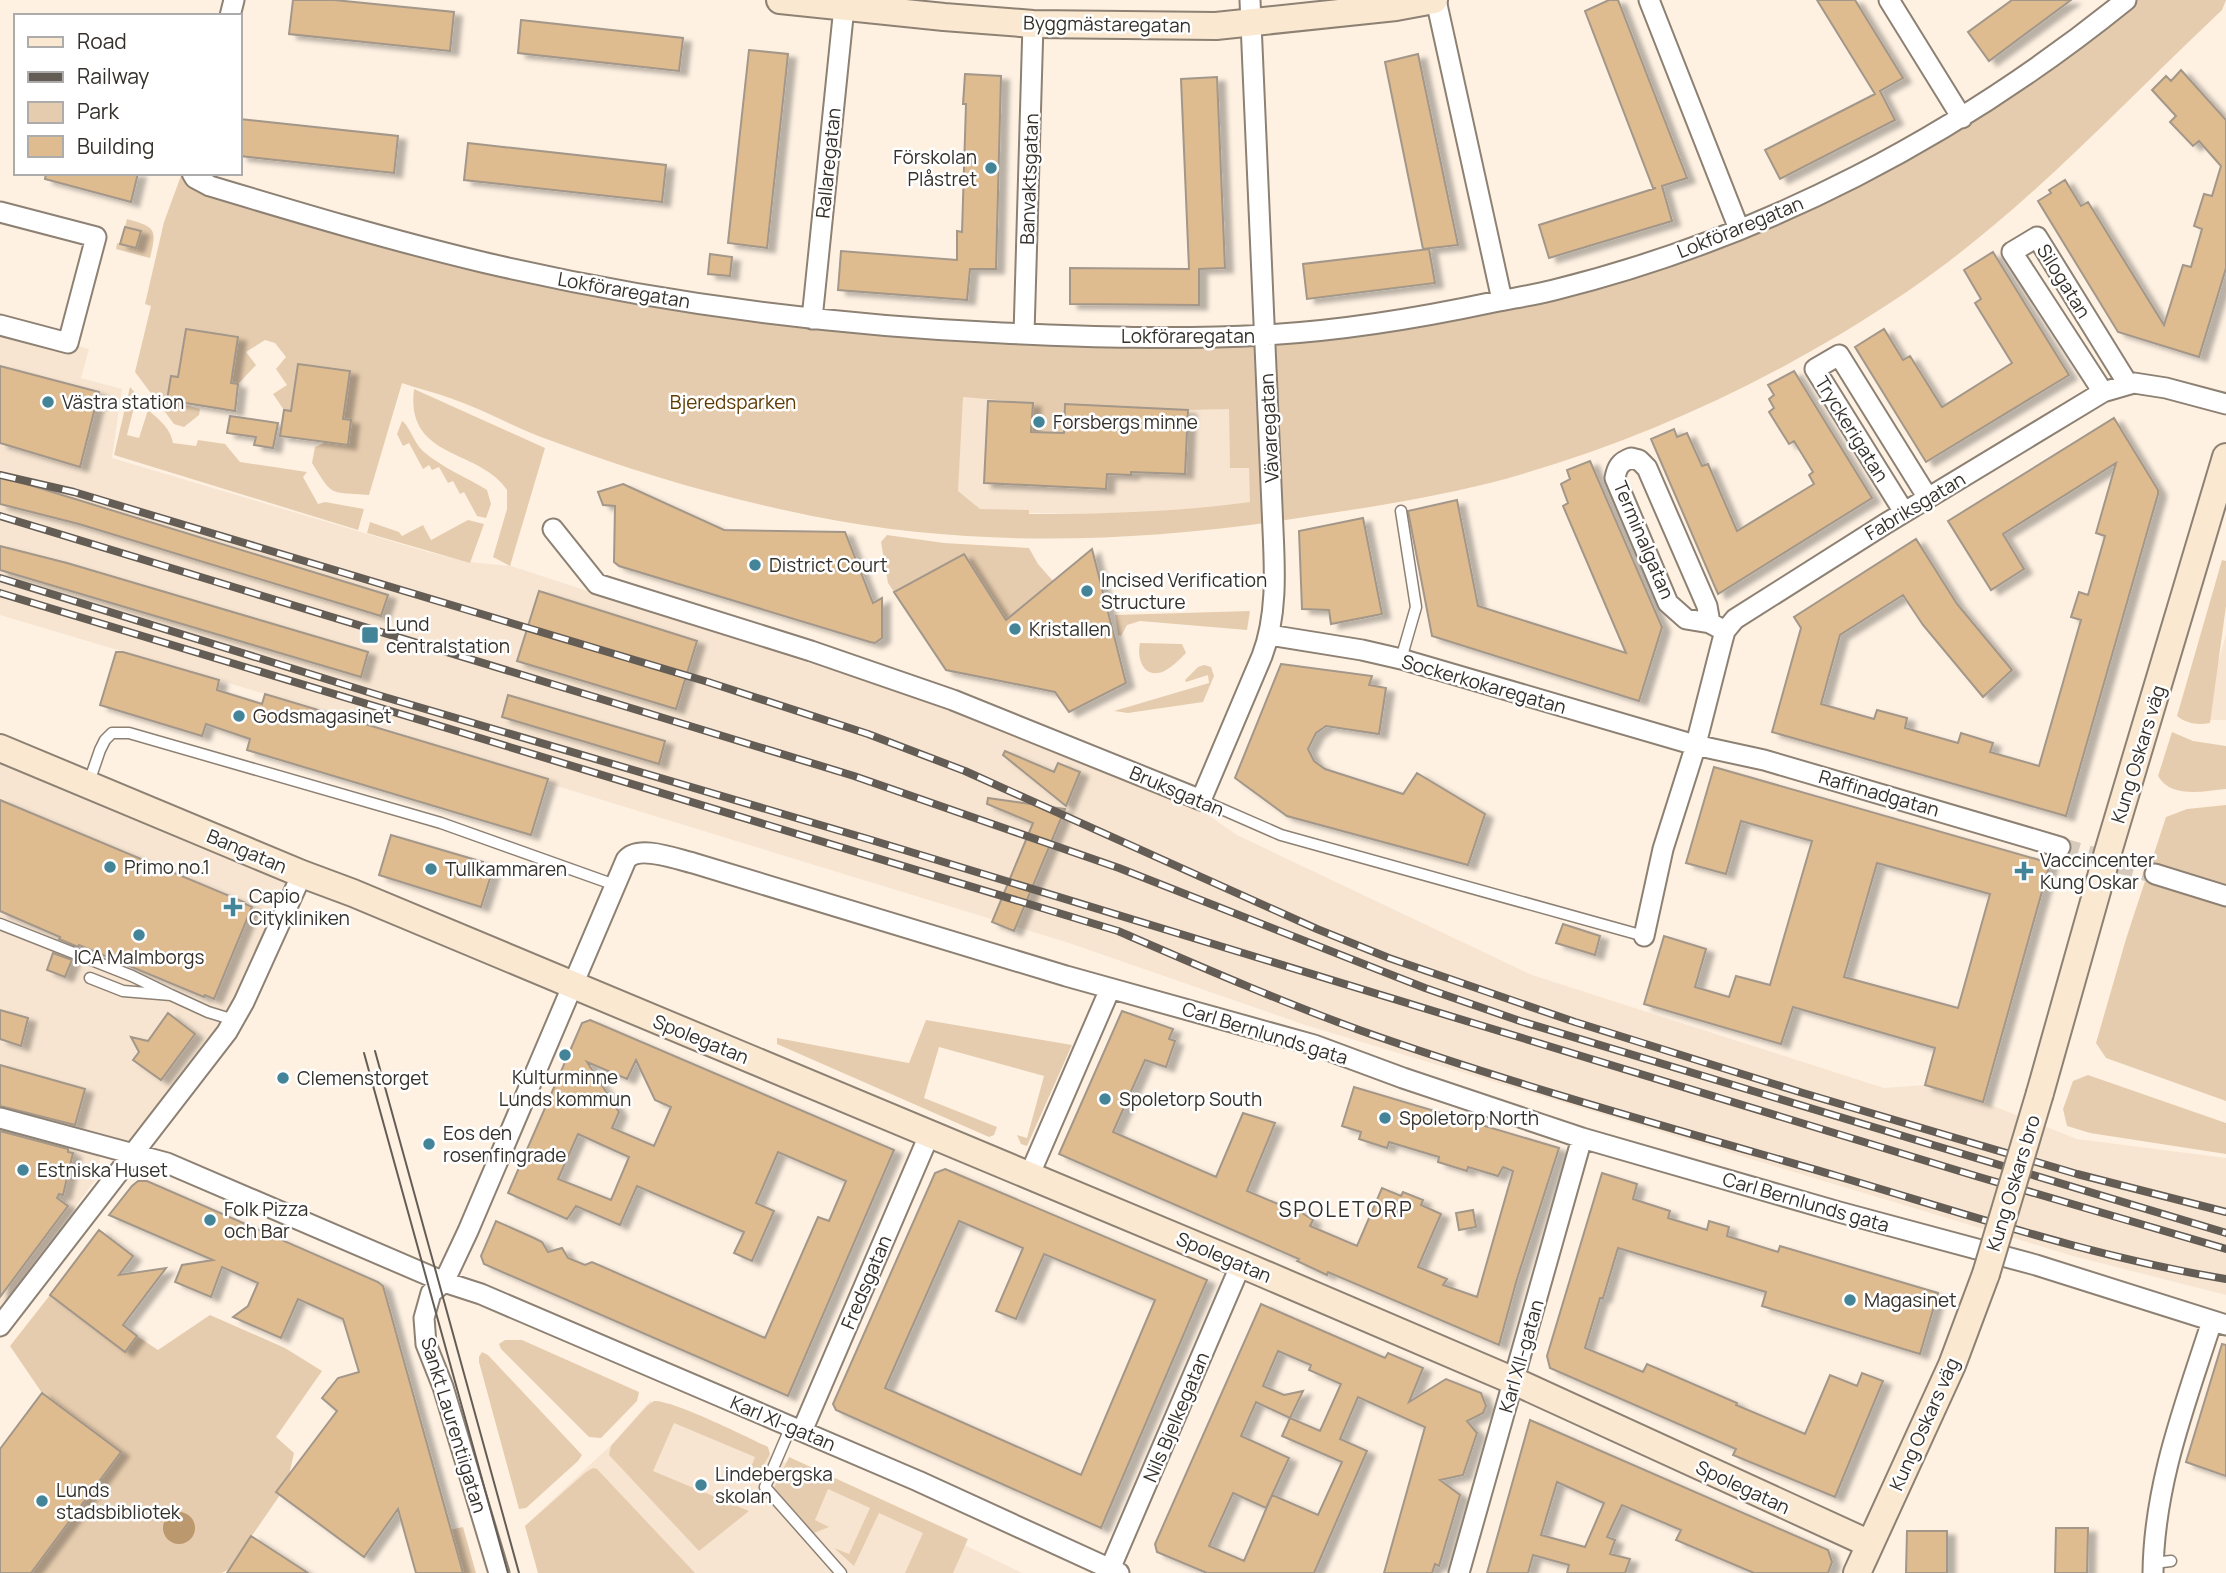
<svg xmlns="http://www.w3.org/2000/svg" width="2226" height="1573" viewBox="0 0 2226 1573" font-family="Manrope,sans-serif">
<defs>
<filter id="shadow"><feDropShadow dx="8" dy="4.5" stdDeviation="2" flood-color="#0004"/></filter>
</defs>
<rect width="100%" height="100%" fill="#fef1e2"/>
<path fill="#f7e5d1" d="M0 325 89 349 81 378 122 389 112 458 428 552 469 562 511 566 966 714 1205 813 1237 835 1532 975 1884 1088 1925 1085 1983 1102 2077 1139 2226 1158V1295L2073 1256 1305 1025 1069 943 547 783 380 726 265 694 0 615Z
M1245 375 1251 502 1192 510 1111 514 961 512 834 382Z
M2226 634V720H2210L2209 696Z
M0 748 302 874 244 1002 132 1154 0 1118Z
M0 1124 100 1152 99 1175 0 1308Z
M650 1401 948 1537 1022 1573H538L525 1526 612 1444Z"/>
<path fill="#e6ccae" fill-rule="evenodd" d="M2126 0H2226L2222 10C2120 106 2025 211 1908 291 1781 377 1639 444 1490 483 1425 499 1359 509 1292 519 1133 543 971 548 812 516 723 498 637 473 552 441 517 429 485 410 450 398 434 392 418 389 402 383L369 495C329 492 333 497 312 463L315 447 326 442 348 445 351 421 343 419 350 371 291 411 284 410 273 394 287 385 276 369 286 357 275 343 265 340 246 352 256 365 238 384 231 383 238 337 186 329 178 377 171 376 167 400 200 409 199 415 184 427 174 424 135 372 151 306 145 304 164 222 182 173H192L478 261 812 319 1265 335 1551 291 1855 178ZM963 397 1033 403 1031 431 1064 433 1066 404 1188 410 1229 409 1230 468H1249L1250 502C1176 512 1104 514 1029 514V510L980 509 958 491Z
M127 219C156 227 157 229 150 258L116 249 117 243 136 248 141 231 125 227Z
M130 387 137 395 127 435 139 438 148 410C159 419 171 429 173 443L196 446 198 440 225 444 240 462 307 472 303 477 318 504 325 502 364 509 358 530 114 455Z
M414 389 545 448 510 566 493 557 507 509V490C479 448 405 460 414 389Z
M402 421C409 425 414 443 424 452 443 468 466 477 487 490L491 504 486 518 477 516 464 492 460 494 453 481 448 483 439 467 432 470 429 465 423 469 409 443 403 446 397 434Z
M468 520 484 524 470 563 367 533 370 522 399 532 402 536 423 525 431 540Z
M887 535 944 543 1029 548 1038 564 1053 581 1006 620 963 554 894 592 888 583 881 542Z
M2222 560 2226 561V606L2210 723C2198 725 2187 724 2177 716Z
M1250 611 1247 630 1140 621 1127 625 1121 636 1118 635 1115 615Z
M1140 643 1182 644 1186 653C1180 659 1167 673 1157 673 1141 675 1137 654 1140 643Z
M1204 665 1211 667 1214 676 1203 702 1128 713 1114 711 1209 683 1208 675 1186 682 1185 680 1198 667Z
M2172 732 2193 741 2226 746V789C2204 791 2171 799 2158 776Z
M2226 805V1101L2106 1058 2096 1043 2126 939 2166 817 2187 809Z
M926 1020 1072 1045 1027 1146 1021 1144 1017 1135 1027 1138 1044 1076 939 1047 924 1098 997 1127 994 1135 989 1137 777 1044V1038L909 1063Z
M2088 1075 2226 1123V1154L2090 1133 2067 1126 2063 1109 2073 1081Z
M50 1295 125 1352 137 1336 158 1350 210 1315 285 1348 322 1371 276 1437 294 1453 289 1475 276 1492 280 1495 229 1569 222 1573H31L120 1452 42 1393 10 1346Z
M505 1340H522L639 1392 637 1401 601 1438 589 1437 501 1349 499 1344Z
M482 1352 488 1355 582 1455 578 1461 526 1508 519 1509 479 1362V1357Z
M654 1401C673 1400 747 1437 768 1447L770 1454 762 1468 749 1472 755 1457 674 1423 653 1471 749 1511 699 1551 609 1455 611 1446 647 1406Z
M789 1457 968 1539 953 1573H905L923 1533 879 1513 854 1566 834 1548 849 1554 870 1508 828 1489 815 1520 829 1527 814 1533 774 1488Z
M593 1468 597 1469 695 1573H538L525 1526 586 1472Z
M463 1527 476 1573H463L450 1530Z"/>
<path fill="#bb986e" d="M163 1528a16 16 0 1 1 32 0a16 16 0 1 1-32 0Z"/>
<path fill="#dfbb90" stroke="#a39789" stroke-width="2" fill-rule="evenodd" filter="url(#shadow)" d="M293 0H334L454 12 450 51 289 34Z
M1609 0H1618L1687 178 1662 186 1672 221 1549 258 1539 225 1656 188H1653L1585 11Z
M1817 0H1855L1903 78 1880 91 1895 120 1780 179 1765 150 1875 94Z
M2012 0H2071L1989 61 1968 32Z
M521 20 683 38 679 71 518 53Z
M749 50 788 54 767 248 728 243Z
M1418 54 1458 245 1423 249 1385 62Z
M2181 70 2226 120V268L2199 357 2118 332 2038 201 2051 193 2049 190 2065 180 2081 206 2088 202 2164 325 2183 265 2191 267 2202 229 2194 226 2204 194 2212 196 2221 166 2199 141 2193 146 2170 122 2176 116 2152 90 2166 76 2171 81Z
M965 74 1001 76 996 269H970L967 300 838 290 841 251 957 260V231L962 232 966 104H963Z
M1217 77 1225 268 1199 269V305L1070 304V268L1189 269 1181 79Z
M240 119 398 136 394 173 240 156Z
M468 143 666 165 662 202 464 180Z
M46 173H138L131 202 45 179Z
M125 227 141 231 136 248 120 244Z
M1429 249 1435 283 1307 299 1303 264Z
M1993 252 2069 375 1926 462 1855 347 1884 329 1903 360 1910 356 1942 407 2012 363 1975 303 1981 299 1964 270Z
M710 254 732 257 730 276 708 274Z
M186 329 238 337 231 383 238 384 235 411 167 400 171 376 178 377Z
M298 364 350 371 343 419 351 420 348 445 280 436 284 410 291 411Z
M0 366 99 392 80 467 0 443Z
M1794 371 1872 498 1718 594 1651 439 1674 429 1677 437 1687 433 1702 466 1708 464 1737 531 1814 484 1809 475 1813 472 1794 441 1789 444 1769 412 1774 408 1769 399 1774 395 1768 385Z
M988 401 1033 403 1031 432 1064 433 1065 404 1188 410 1185 474 1131 472V475L1107 474 1106 489 984 483Z
M230 416 278 423 273 448 254 445 256 437 227 433Z
M2114 418 2158 490V494L2066 816 1772 732 1801 628 1794 617 1916 539 1957 604 2012 670 1983 697 1923 625 1903 595 1840 635 1821 704 1874 719 1877 710 1907 718 1905 728 1958 743 1961 733 1993 743 1990 752 2039 766 2081 620 2071 617 2079 592 2088 595 2105 536 2096 533 2116 463 2003 534 2024 569 1991 590 1948 521Z
M1590 461 1662 627 1639 701 1432 636 1408 511 1457 500 1478 606 1626 653 1563 506 1568 503 1561 484 1570 479 1567 470Z
M0 476 388 595 381 616 79 524 0 504Z
M623 484 724 530 845 532 873 603 882 598V638L875 643 870 642 619 566 614 562 615 506 603 505 598 492Z
M1363 518 1382 614 1331 624 1329 610 1302 609 1299 531Z
M0 546 67 563 368 652 361 677 0 570Z
M1092 549 1126 683 1069 712 1055 692 946 670 894 592 964 554 1006 620Z
M539 591 697 641 676 709 517 661Z
M116 652H123L219 680 217 690 262 704 265 694 548 779 531 835 247 750 250 739 206 724 202 736 100 705Z
M1281 664 1372 676 1369 685 1386 688 1379 734 1326 726 1316 733 1308 749 1314 761 1325 769 1403 794 1417 773 1485 814 1468 865 1287 816 1235 778Z
M508 695 665 741 659 764 502 717Z
M1005 751 1054 772 1058 763 1080 772 1066 806 1003 755Z
M1714 767 2050 863 1983 1102 1925 1085 1935 1048 1793 1007 1781 1044 1644 1004 1664 936 1706 949 1695 987 1729 997 1736 976 1770 985 1812 841 1741 821 1726 874 1686 863ZM1877 863 1990 894 1958 1008 1844 977Z
M988 798 1065 809 1014 931 992 922 1033 823 987 804Z
M0 800 244 902 243 903 252 907 214 999 205 995 204 997 79 945 78 947 59 939 60 937 0 911Z
M391 835 483 862 481 868 492 872 481 907 379 875Z
M1563 924 1600 936 1595 955 1556 943Z
M53 953 72 960 65 977 47 970Z
M0 1010 28 1018 21 1046 0 1039Z
M1122 1011 1173 1029 1169 1039 1175 1041 1166 1067 1145 1060 1113 1132 1216 1177 1243 1113 1275 1123 1247 1191 1290 1209 1291 1206 1313 1220 1310 1226 1357 1246 1382 1188 1401 1196 1403 1192 1423 1200 1421 1205 1441 1214 1418 1267 1447 1279 1443 1285 1477 1297 1513 1171 1503 1167 1498 1176 1468 1167 1467 1171 1438 1162 1439 1157 1389 1142 1387 1148 1359 1139 1361 1132 1342 1126 1354 1087 1559 1148 1517 1279 1499 1345 1328 1272 1327 1275 1297 1261 1299 1259 1059 1154Z
M168 1013 195 1034 161 1080 133 1060 139 1052 131 1037 148 1041Z
M590 1020 894 1150 788 1396 484 1264 481 1256 496 1221 534 1238 542 1242 548 1252 562 1248 568 1258 585 1265 592 1262 765 1338 818 1217 829 1221 846 1181 778 1152 756 1203 774 1211 752 1261 734 1253 744 1232 637 1186 620 1225 576 1206 567 1219 508 1193 582 1023ZM636 1060 655 1100 671 1107 654 1146 612 1128 619 1112 587 1062 627 1079ZM578 1134 629 1157 611 1200 558 1179Z
M0 1065 85 1089 75 1125 0 1106Z
M0 1131 68 1149V1152L73 1153 63 1195 59 1194 57 1198 68 1206 0 1297Z
M945 1169 1207 1280 1101 1528 836 1410 833 1404 935 1173ZM959 1221 1023 1248 996 1311 1016 1319 1044 1254 1155 1300 1081 1475 885 1388Z
M1602 1173 1637 1184 1633 1199 1670 1211 1668 1218 1707 1230 1709 1221 1729 1227 1727 1236 1778 1252 1780 1246 1938 1293 1920 1354 1762 1306 1766 1292 1618 1248 1603 1298H1600L1585 1348 1643 1372 1647 1364 1737 1403 1736 1405 1805 1434 1830 1375 1857 1386 1862 1373 1883 1381 1835 1497 1733 1455 1736 1449 1550 1368 1547 1356Z
M138 1181H147L378 1282 383 1286 463 1573H416L398 1509 364 1557 276 1492 337 1411 322 1398 338 1378 359 1372 343 1319 298 1299 281 1338 233 1317 248 1306 258 1283 222 1267 211 1297 175 1282 182 1265 213 1260 109 1215 132 1186Z
M1473 1210 1476 1227 1459 1230 1456 1213Z
M99 1230 133 1256 119 1275 166 1268 123 1325 137 1336 125 1352 50 1295Z
M1261 1304 1385 1358 1388 1353 1423 1368 1409 1402 1446 1379 1481 1393 1486 1406 1483 1413 1467 1421 1477 1433 1463 1475 1440 1480 1460 1495 1439 1566 1435 1564 1432 1573H1384L1425 1427 1358 1397 1340 1439 1367 1451 1314 1573H1207L1157 1552 1155 1544ZM1278 1351 1311 1365 1309 1370 1341 1384 1320 1431 1290 1418 1282 1436 1342 1462 1318 1515 1272 1495 1289 1458 1241 1436 1256 1402 1290 1418 1303 1391 1284 1395 1263 1386ZM1233 1493 1266 1508 1272 1495 1244 1561 1209 1546Z
M2222 1344 2226 1345V1476L2186 1462Z
M42 1393 121 1452 31 1573H0V1449Z
M1530 1420 1828 1550 1832 1562 1828 1573H1754L1676 1540 1681 1530 1622 1505 1607 1537 1615 1540 1610 1554 1630 1559 1625 1573H1567L1569 1565 1533 1555 1528 1573H1487ZM1557 1482 1604 1503 1585 1547 1541 1535Z
M2056 1528H2088L2087 1573H2055Z
M1907 1531H1947V1573H1906Z
M251 1536 308 1573H227Z"/>
<g fill="none" stroke-linecap="round" stroke-linejoin="round">
<path stroke="#d6cabd" stroke-width="19" stroke-dasharray="19 10" stroke-linecap="butt" d="M2060 847 2155 874"/>
<defs>
<path id="lane" d="M1401 659 1416 607 1401 511
M88 785 100 750 105 740 112 733H129L441 823 615 885
M1201 800 1281 835 1644 936
M0 924 132 976 171 995
M90 978 123 991 171 995 208 1012 234 1020
M791 1426 765 1487 841 1573
M2153 1563 2171 1561"/>
<path id="street" d="M1436 0 1502 300
M1649 0 1739 229
M1889 0 1962 118
M230 16 234 0
M192 173 195 178 210 186C300 213 390 240 482 262 653 302 827 325 1002 333 1089 337 1177 340 1264 335 1342 331 1419 318 1494 302 1514 298 1534 295 1554 290 1764 238 1958 136 2126 0
M0 212 96 237 68 343 0 325
M812 319 844 7
M1024 334 1033 24
M2103 392 2012 252 2037 237 2128 384
M1904 512 1815 369 1839 355 1928 498
M553 529 597 584 811 651 953 700 1201 800 1262 656C1277 617 1275 572 1273 530L1250 0
M1710 623 1686 619 1668 603 1615 478C1617 467 1620 462 1631 458L1639 460 1647 468 1707 606 1710 623 1725 631
M1269 635 1362 650 1401 659 1695 745 1764 760 2060 847
M2155 874 2226 896
M1644 936 1663 849 1695 748 1721 646 1725 631 1735 619 1885 524 2103 392 2134 383 2166 388 2226 404
M0 1118 167 1163 444 1282 481 1294 918 1481 1119 1573
M1029 1176 1110 989
M0 1326 227 1032 244 1002 302 874
M802 1431 930 1133
M1110 1569 1241 1264
M499 1573 443 1387 426 1344 424 1318 431 1293 444 1282 468 1231 626 860C638 844 676 859 693 863L1066 976 1314 1045 1403 1078 1582 1138 1839 1212 2036 1265 2226 1325
M1459 1573 1582 1138
M2153 1573C2154 1484 2185 1405 2212 1321"/>
<path id="secondary" d="M780 0 944 17 1033 24 1216 26 1396 7 1434 0
M0 748 302 874 353 893 1241 1264 1514 1381 1870 1544
M2040 1093 2108 852 2226 457
M1857 1573 1952 1365 1986 1274"/>
</defs>
<use href="#lane" stroke="#8d8174" stroke-width="13"/>
<use href="#street" stroke="#8d8174" stroke-width="23"/>
<use href="#secondary" stroke="#8d8174" stroke-width="30"/>
<use href="#lane" stroke="#fff" stroke-width="10"/>
<use href="#street" stroke="#fff" stroke-width="19"/>
<use href="#secondary" stroke="#fae8d1" stroke-width="26"/>
<path stroke="#645d55" stroke-width="2" d="M375 1051 519 1573
M364 1053 508 1573"/>
<defs>
<path id="rail" d="M0 475 74 492 708 682 868 734 965 771 1317 929 1389 958 1575 1022 1803 1093 2077 1174 2226 1212
M0 516 854 776 1119 868 1425 988 1520 1021 2226 1233
M0 578 381 696 868 839 1979 1177 2226 1249
M0 593 1118 931C1199 966 1279 1001 1362 1031 1518 1086 1678 1130 1837 1176 1966 1214 2093 1257 2226 1279"/>
</defs>
<use href="#rail" stroke="#645d55" stroke-width="8"/>
<use href="#rail" stroke="#fff" stroke-width="5" stroke-dasharray="16" stroke-linecap="butt"/>
<defs>
<path id="secondary-bridge" d="M1986 1274 2040 1093"/>
</defs>
<use href="#secondary-bridge" stroke="#8d8174" stroke-width="30" stroke-linecap="butt"/>
<use href="#secondary-bridge" stroke="#fae8d1" stroke-width="26"/>
</g>
<g fill="#448498" stroke="#fff" stroke-width="2.5">
<circle cx="991" cy="168" r="7"/>
<circle cx="48" cy="402" r="7"/>
<circle cx="1039" cy="422" r="7"/>
<circle cx="755" cy="565" r="7"/>
<circle cx="1087" cy="591" r="7"/>
<circle cx="1015" cy="629" r="7"/>
<rect x="361" y="626" width="18" height="18" rx="3.5"/>
<circle cx="239" cy="716" r="7"/>
<circle cx="110" cy="867" r="7"/>
<circle cx="431" cy="869" r="7"/>
<path d="M2020.5 860.5h7v7h7v7h-7v7h-7v-7h-7v-7h7z"/>
<path d="M229.5 896.5h7v7h7v7h-7v7h-7v-7h-7v-7h7z"/>
<circle cx="139" cy="935" r="7"/>
<circle cx="565" cy="1055" r="7"/>
<circle cx="283" cy="1078" r="7"/>
<circle cx="1105" cy="1099" r="7"/>
<circle cx="1385" cy="1118" r="7"/>
<circle cx="429" cy="1144" r="7"/>
<circle cx="23" cy="1170" r="7"/>
<circle cx="210" cy="1220" r="7"/>
<circle cx="1850" cy="1300" r="7"/>
<circle cx="701" cy="1485" r="7"/>
<circle cx="42" cy="1501" r="7"/>
</g>
<g text-anchor="middle" dominant-baseline="central" stroke-width="5" stroke-linejoin="round" paint-order="stroke">
<g font-size="19" fill="#35302a" stroke="#fff">
<text transform="translate(1107 24) rotate(1)">Byggmästaregatan</text>
<text transform="translate(828 163) rotate(-84)">Rallaregatan</text>
<text transform="translate(1029 179) rotate(-88)">Banvaktsgatan</text>
<text transform="translate(1740 227) rotate(-22)">Lokföraregatan</text>
<text transform="translate(2064 281) rotate(58)">Silogatan</text>
<text transform="translate(624 290) rotate(10)">Lokföraregatan</text>
<text x="1188" y="336">Lokföraregatan</text>
<text transform="translate(1269 428) rotate(-93)">Vävaregatan</text>
<text transform="translate(1852 429) rotate(58)">Tryckerigatan</text>
<text transform="translate(1915 506) rotate(-31)">Fabriksgatan</text>
<text transform="translate(1644 540) rotate(67)">Terminalgatan</text>
<text transform="translate(1484 684) rotate(16)">Sockerkokaregatan</text>
<text transform="translate(2138 754) rotate(-73)">Kung Oskars väg</text>
<text transform="translate(1177 791) rotate(23)">Bruksgatan</text>
<text transform="translate(1879 793) rotate(16)">Raffinadgatan</text>
<text transform="translate(247 851) rotate(23)">Bangatan</text>
<text transform="translate(1265 1033) rotate(17)">Carl Bernlunds gata</text>
<text transform="translate(701 1039) rotate(22)">Spolegatan</text>
<text transform="translate(2013 1183) rotate(-73)">Kung Oskars bro</text>
<text transform="translate(1806 1202) rotate(16)">Carl Bernlunds gata</text>
<text transform="translate(1224 1257) rotate(23)">Spolegatan</text>
<text transform="translate(866 1282) rotate(-67)">Fredsgatan</text>
<text transform="translate(1521 1356) rotate(-74)">Karl XII-gatan</text>
<text transform="translate(1176 1417) rotate(-67)">Nils Bjelkegatan</text>
<text transform="translate(783 1423) rotate(23)">Karl XI-gatan</text>
<text transform="translate(1924 1424) rotate(-66)">Kung Oskars väg</text>
<text transform="translate(454 1425) rotate(73)">Sankt Laurentiigatan</text>
<text transform="translate(1743 1487) rotate(25)">Spolegatan</text>
</g>
<g font-size="19" fill="#35302a" stroke="#fff" text-anchor="start">
<text x="977" y="157" text-anchor="end">Förskolan<tspan x="977" dy="22">Plåstret</tspan></text>
<text x="62" y="402">Västra station</text>
<text x="1053" y="422">Forsbergs minne</text>
<text x="769" y="565">District Court</text>
<text x="1101" y="580">Incised Verification<tspan x="1101" dy="22">Structure</tspan></text>
<text x="386" y="624">Lund<tspan x="386" dy="22">centralstation</tspan></text>
<text x="1029" y="629">Kristallen</text>
<text x="253" y="716">Godsmagasinet</text>
<text x="2040" y="860">Vaccincenter<tspan x="2040" dy="22">Kung Oskar</tspan></text>
<text x="124" y="867">Primo no.1</text>
<text x="445" y="869">Tullkammaren</text>
<text x="249" y="896">Capio<tspan x="249" dy="22">Citykliniken</tspan></text>
<text x="139" y="957" text-anchor="middle">ICA Malmborgs</text>
<text x="565" y="1077" text-anchor="middle">Kulturminne<tspan x="565" dy="22">Lunds kommun</tspan></text>
<text x="297" y="1078">Clemenstorget</text>
<text x="1119" y="1099">Spoletorp South</text>
<text x="1399" y="1118">Spoletorp North</text>
<text x="443" y="1133">Eos den<tspan x="443" dy="22">rosenfingrade</tspan></text>
<text x="37" y="1170">Estniska Huset</text>
<text x="224" y="1209">Folk Pizza<tspan x="224" dy="22">och Bar</tspan></text>
<text x="1864" y="1300">Magasinet</text>
<text x="715" y="1474">Lindebergska<tspan x="715" dy="22">skolan</tspan></text>
<text x="56" y="1490">Lunds<tspan x="56" dy="22">stadsbibliotek</tspan></text>
</g>
<g font-size="19" fill="#5e3b03" stroke="#fff">
<text x="733" y="402">Bjeredsparken</text>
</g>
<g font-size="21" letter-spacing="2" fill="#35302a" stroke="#fff">
<text x="1346" y="1209">SPOLETORP</text>
</g>
</g>
<rect x="14" y="14" width="228" height="161" fill="#ffffff" stroke="#aeacaa" stroke-width="2"/>
<rect x="28" y="37" width="35" height="10" fill="#fae8d1" stroke="#aeacaa" stroke-width="2"/>
<text x="77" y="49" font-size="21" fill="#35302a">Road</text>
<rect x="28" y="72" width="35" height="10" fill="#645d55" stroke="#aeacaa" stroke-width="2"/>
<text x="77" y="84" font-size="21" fill="#35302a">Railway</text>
<rect x="28" y="102" width="35" height="21" fill="#e6ccae" stroke="#aeacaa" stroke-width="2"/>
<text x="77" y="119" font-size="21" fill="#35302a">Park</text>
<rect x="28" y="136" width="35" height="21" fill="#dfbb90" stroke="#aeacaa" stroke-width="2"/>
<text x="77" y="154" font-size="21" fill="#35302a">Building</text>
</svg>
